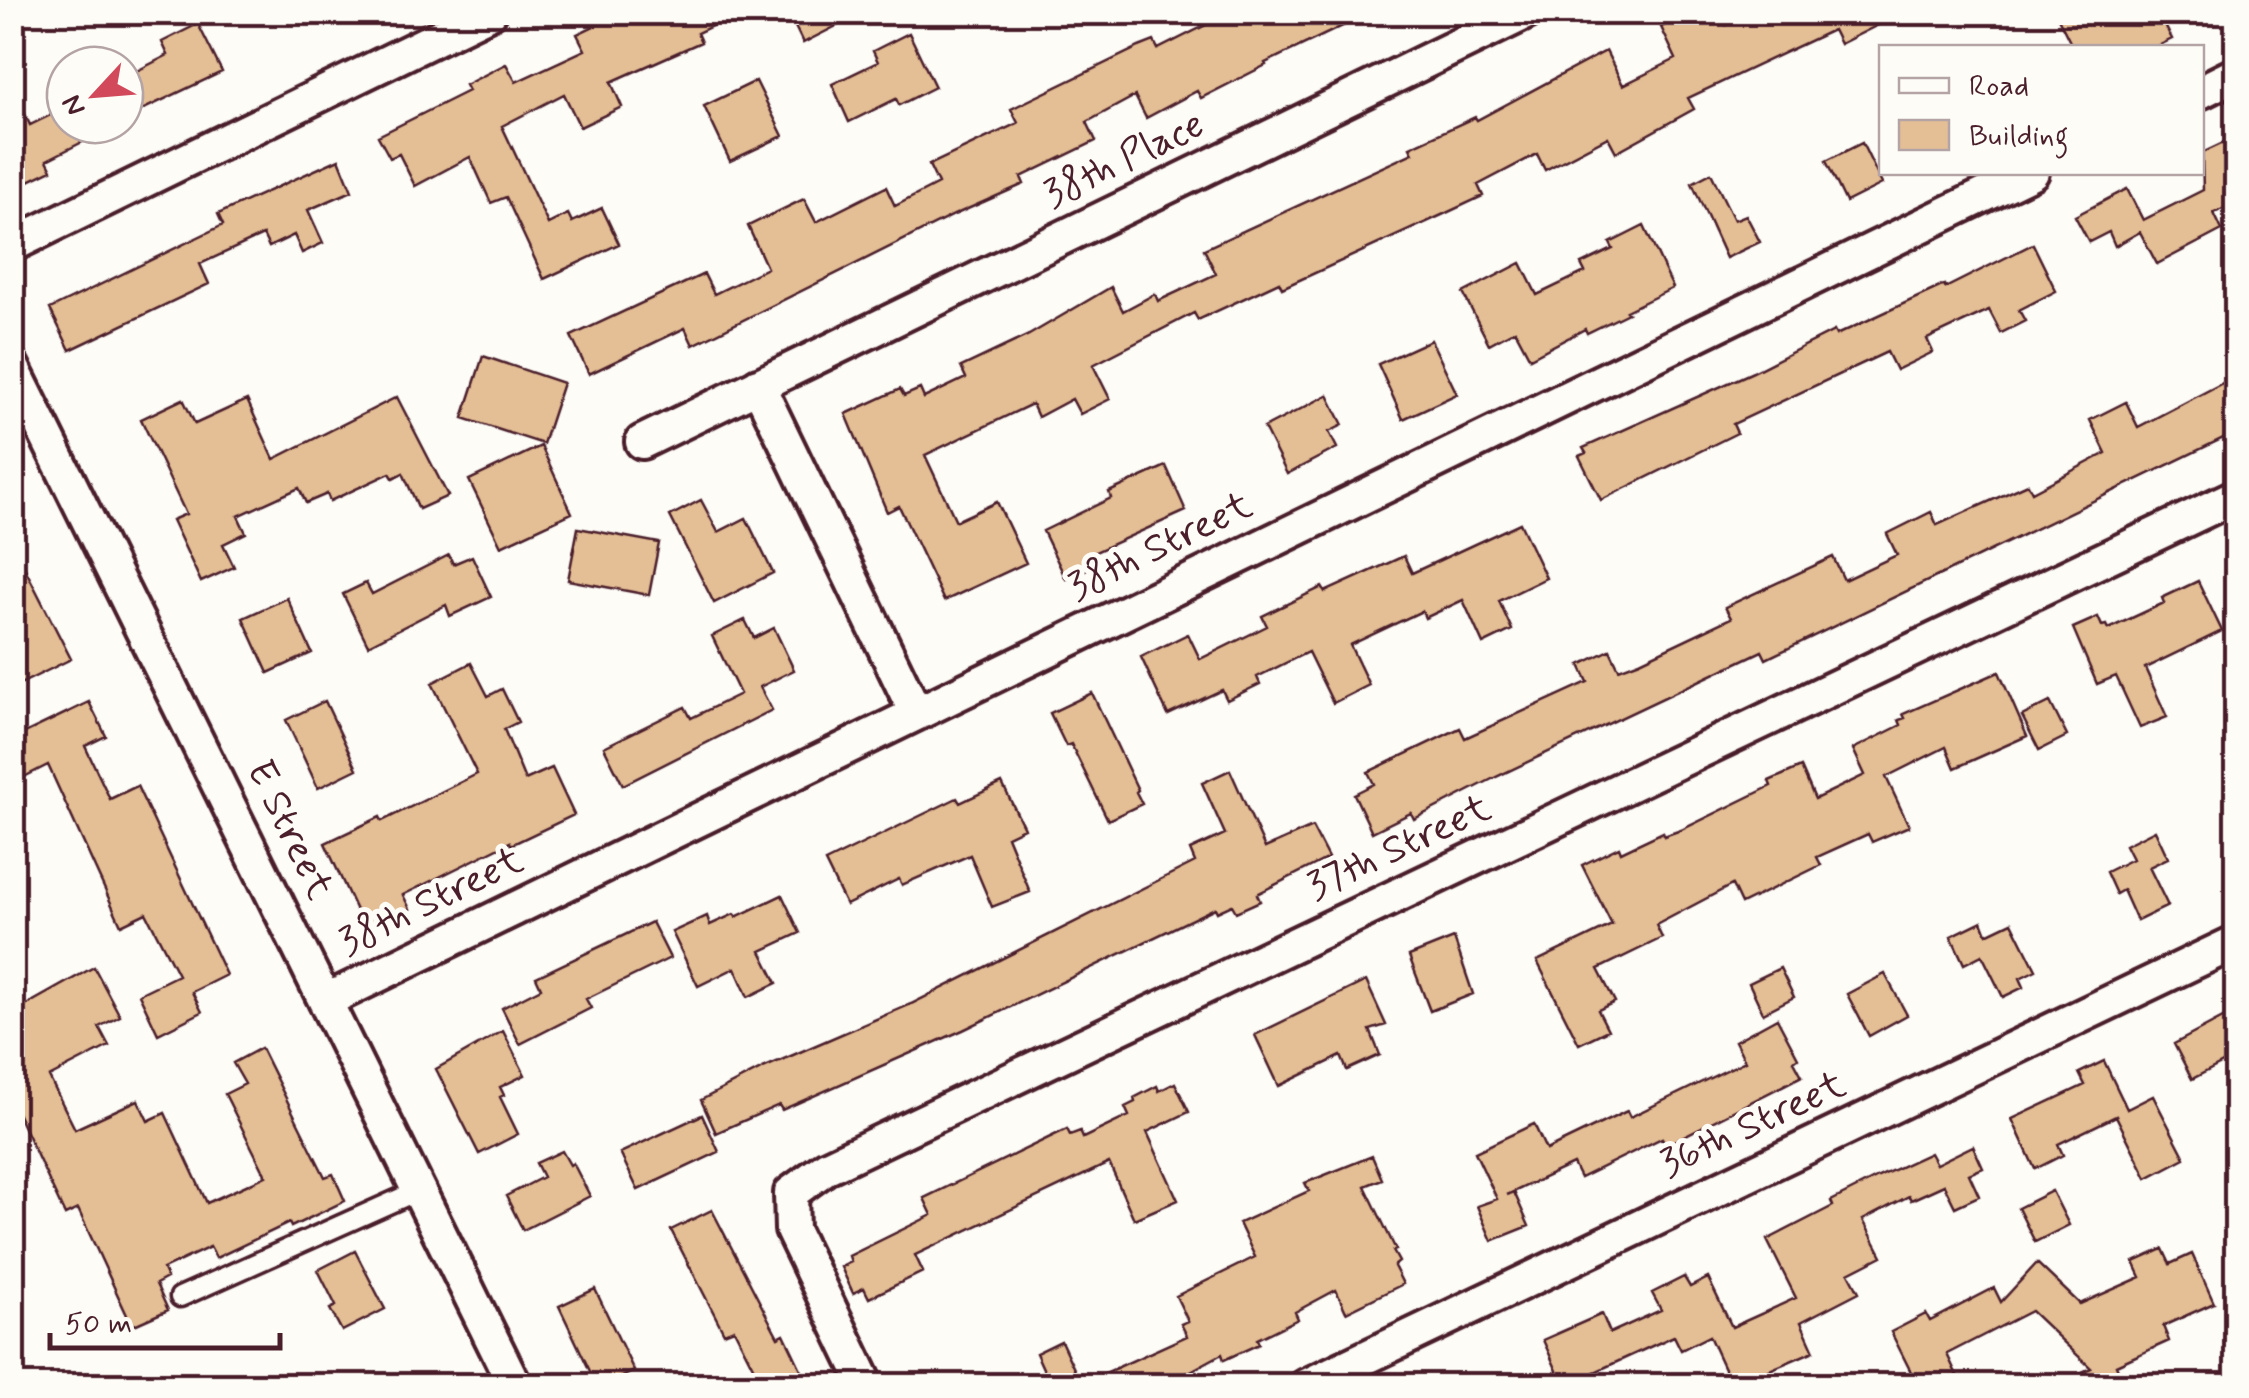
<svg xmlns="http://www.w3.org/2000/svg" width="2249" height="1398" font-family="Mynerve,sans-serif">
<rect width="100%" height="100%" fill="#fdfcf7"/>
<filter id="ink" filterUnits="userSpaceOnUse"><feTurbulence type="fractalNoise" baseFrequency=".01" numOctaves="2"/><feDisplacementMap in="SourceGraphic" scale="20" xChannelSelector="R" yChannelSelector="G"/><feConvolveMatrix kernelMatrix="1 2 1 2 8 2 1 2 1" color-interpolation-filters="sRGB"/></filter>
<g filter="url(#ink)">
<path fill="#e4be94" stroke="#4a1f2b" stroke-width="2.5" d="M623,12H741L697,33L701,42L611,82L622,107L580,127L564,94L502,126L548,224L568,214L572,222L602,208L619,244L544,279L506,197L491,203L470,157L415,186L399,154L390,158L378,136L468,91L465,85L506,64L516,82L585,50L577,34Z
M788,12H864L803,43Z
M1232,12H1372L1265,63L1266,65L1201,98L1197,91L1146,118L1135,96L1087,122L1096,141L1021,177L1024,184L954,215L693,345L685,328L589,374L571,336L704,274L714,294L767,268L748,226L804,199L816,222L886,187L895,206L938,184L929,165L1018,123L1011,109L1139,47L1154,41L1158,49Z
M1692,12H1720L1726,25L1751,12H1904L1840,44L1833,30L1688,98L1694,109L1616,152L1608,137L1545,170L1537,154L1478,185L1483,196L1442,215L1282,288L1279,282L1198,320L1194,313L1093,365L1110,399L1080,414L1072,399L1038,417L1032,404L925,455L956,521L997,502L1026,563L944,601L899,506L887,512L846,414L900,389L904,396L920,389L924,398L966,378L961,367L1029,335L1111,287L1123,311L1155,294L1158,301L1216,274L1204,249L1413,153L1410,147L1475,117L1477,120L1606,51L1623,85L1676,59L1661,27Z
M2055,12H2158L2172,39L2154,48H2073Z
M198,24L222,72L125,118V77L168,55L162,42Z
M909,33L935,87L899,105L896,99L849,122L832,84L878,62L873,51Z
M756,81L783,136L730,161L704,106Z
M12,86L30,125L65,108V125H116L47,160L52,170L12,189Z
M2236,137V203L2214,213L2222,230L2157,264L2140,232L2115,246L2109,232L2089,242L2075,216L2127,189L2143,220L2203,190L2202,153Z
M1862,143L1882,184L1846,202L1826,161Z
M339,159L352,191L308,210L323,243L302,253L294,235L269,247L263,235L200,264L209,284L70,350L50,309L223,225L218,214Z
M1711,173L1734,220L1746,215L1760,242L1726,258L1692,183Z
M1644,226L1673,288L1626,311L1628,313L1587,333L1585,329L1530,358L1515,330L1489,344L1463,293L1521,263L1537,295L1585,272L1581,264L1613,249L1610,243Z
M2033,244L2056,291L2019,310L2025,321L2001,333L1989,310L1927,339L1933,352L1896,370L1887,352L1733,424L1737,433L1601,500L1579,456L1586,453L1583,448L1753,372L1834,331L1836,335L1944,285L1945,288Z
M1431,340L1457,394L1403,419L1378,364Z
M483,356L563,383L543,444L463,418Z
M2236,376V432L1766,659L1762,651L1496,777L1414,819L1411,813L1372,832L1354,794L1374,784L1368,772L1460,728L1465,738L1588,682L1580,665L1610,650L1619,669L1640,661L1731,618L1725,607L1833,557L1844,580L1897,555L1887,534L1931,512L1937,525L2028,484L2032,492L2106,453L2090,420L2126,402L2138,427Z
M1328,395L1343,425L1329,432L1337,448L1287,474L1264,428Z
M397,397L448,496L419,509L403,473L393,478L390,473L330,501L327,494L306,503L299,488L238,516L246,533L223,544L234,567L201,582L172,520L186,514L141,419L183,399L195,424L247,400L274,459Z
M541,446L572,513L501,546L469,480Z
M1166,466L1186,511L1084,557L1089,568L1066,579L1043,531L1111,498L1109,492Z
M701,500L718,532L746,518L773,573L714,603L670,516Z
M1520,523L1546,578L1499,601L1512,630L1483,644L1463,600L1425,618L1422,611L1350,645L1369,685L1333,703L1308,652L1257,677L1260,684L1227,700L1222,690L1168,715L1141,657L1188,634L1200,659L1267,626L1262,616L1322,587L1325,592L1404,556L1412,573Z
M578,528L659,543L649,595L568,580Z
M12,543L71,659L12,688Z
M449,555L453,564L472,556L491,597L450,616L446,605L368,645L343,594L366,583L372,594Z
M2198,581L2222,631L2145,668L2167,717L2140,728L2116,676L2097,684L2073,628L2098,617L2102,626L2106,625L2108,629L2164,603L2162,598Z
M287,598L312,653L268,673L243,618Z
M745,620L754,638L774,628L794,670L760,687L772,710L623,785L604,747L685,707L691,718L740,694L712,636Z
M471,663L488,696L502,689L518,722L504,729L525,780L552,768L574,815L511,845L510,842L403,895L410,909L365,930L325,843L380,817L382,821L477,774L432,683Z
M1999,672L2027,736L1955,768L1946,747L1886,777L1909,826L1872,842L1868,834L1817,857L1821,865L1741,904L1732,885L1656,925L1662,938L1598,969L1615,1002L1598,1010L1608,1030L1579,1044L1537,961L1612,925L1582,865L1619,847L1621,852L1663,832L1664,836L1681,830L1771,786L1769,781L1801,767L1815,799L1865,775L1853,749L1901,725L1899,720L1905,718L1903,714Z
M1092,693L1138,790L1136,792L1142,804L1108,820L1071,744L1066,746L1050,713Z
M325,701L357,769L318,788L286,720Z
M89,702L106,736L85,746L110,799L137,786L226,975L192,992L202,1012L158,1034L139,994L178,975L146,913L121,925L48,765L12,783V739Z
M2050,702L2067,736L2039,750L2022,716Z
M1230,770L1265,848L1312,827L1328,858L1257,894L1260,901L1236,912L1232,905L1217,912L1215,908L963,1030L782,1110L779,1105L716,1133L701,1100L763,1068L911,1004L1195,862L1190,850L1225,834L1202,783Z
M1002,783L1024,828L1007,836L1030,892L992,907L970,855L902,885L899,879L846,905L825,862L957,798L960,803Z
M2155,830L2168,858L2149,867L2168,906L2137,921L2123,890L2116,894L2106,872L2132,859L2125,845Z
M782,895L800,933L761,951L777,983L748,997L735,968L698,986L672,932L707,916L710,925L734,914L736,917Z
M1982,921L1987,934L2012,922L2036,970L2020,978L2024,987L2003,997L1982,955L1964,964L1951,936Z
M652,922L670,958L586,999L591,1008L520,1044L502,1008L541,988L536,977Z
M1454,938L1473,994L1430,1011L1409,956Z
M94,967L120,1016L99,1027L109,1046L49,1077L75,1129L138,1100L148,1121L165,1113L207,1203L266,1176L225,1094L245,1084L233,1063L261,1048L325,1177L333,1174L345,1201L291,1227L289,1223L216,1258L210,1247L163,1269L167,1278L156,1284L168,1310L132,1326L78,1209L65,1215L12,1102V1013Z
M1780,968L1794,997L1763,1013L1749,983Z
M1885,974L1907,1015L1869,1036L1847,994Z
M1366,981L1386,1025L1370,1030L1380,1055L1347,1070L1341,1056L1279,1086L1255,1035Z
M2236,1011V1056L2192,1079L2174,1044Z
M1777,1018L1798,1058L1794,1061L1802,1076L1666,1145L1662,1138L1580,1178L1573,1164L1507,1195L1514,1192L1529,1226L1492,1241L1477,1206L1497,1199L1475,1152L1534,1124L1546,1150L1627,1111L1630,1117L1745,1061L1735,1041Z
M503,1031L525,1075L500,1087L504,1095L500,1097L518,1134L479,1154L436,1069Z
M2104,1061L2127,1109L2153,1096L2185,1158L2147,1178L2116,1116L2058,1144L2063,1155L2035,1169L2012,1119L2085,1085L2079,1073Z
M1175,1083L1189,1112L1147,1132L1178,1200L1134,1219L1109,1163L915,1255L923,1272L869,1298L864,1288L853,1293L841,1267L851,1262L849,1256L932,1215L924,1198L1067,1129L1070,1135L1080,1131L1083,1138L1129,1116L1125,1107L1135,1102L1134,1098L1157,1086L1159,1091Z
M702,1115L719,1152L638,1190L620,1153Z
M1973,1146L1983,1168L1969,1174L1979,1196L1955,1207L1944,1185L1911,1200L1909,1196L1863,1220L1882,1256L1849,1273L1859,1292L1801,1322L1814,1351L1732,1386L1709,1336L1681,1350L1674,1336L1564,1386L1543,1340L1602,1314L1610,1333L1661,1310L1652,1293L1684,1277L1690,1287L1708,1278L1732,1327L1796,1298L1767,1240L1833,1206L1831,1201L1878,1177L1930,1153L1936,1164Z
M562,1151L570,1165L573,1163L590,1196L523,1230L506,1196L543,1177L536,1163Z
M1372,1156L1382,1179L1365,1186L1396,1250L1393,1251L1399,1262L1394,1266L1403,1284L1346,1312L1336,1290L1295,1312L1298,1319L1257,1339L1259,1344L1224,1360L1222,1354L1163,1386H1051L1036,1353L1061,1341L1081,1384L1187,1336L1181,1324L1188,1321L1176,1296L1255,1257L1239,1223L1309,1191L1305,1183Z
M2052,1191L2069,1225L2035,1242L2018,1208Z
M712,1210L770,1322L778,1337L784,1334L809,1386H763L734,1329L724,1333L671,1230Z
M2163,1249L2170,1264L2192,1254L2214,1303L2163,1326L2169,1341L2116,1365L2125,1386H2051L2091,1368L2031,1311L1947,1354L1962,1386H1918L1891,1332L1926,1314L1930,1321L1994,1288L2001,1302L2037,1263L2080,1304L2141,1277L2134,1262Z
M355,1251L385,1309L342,1331L330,1309L336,1306L318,1270Z
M595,1289L634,1371L604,1386H597L559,1306Z"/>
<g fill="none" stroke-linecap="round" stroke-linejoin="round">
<g stroke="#4a1f2b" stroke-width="25">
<path id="lane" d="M180,1297L419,1190"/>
</g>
<g stroke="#4a1f2b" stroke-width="40">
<path id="street" d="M2202,91L2236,74
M12,245L490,12
M12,366L515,1386
M758,385L916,713
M642,442L1527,12
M325,1001L2032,172
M867,1386L792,1230L791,1193L827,1167L2236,496
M1306,1386L2236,942"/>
</g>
<use href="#lane" stroke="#fdfcf7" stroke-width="18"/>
<use href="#street" stroke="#fdfcf7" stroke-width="32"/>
</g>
</g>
<g text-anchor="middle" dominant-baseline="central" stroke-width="10" stroke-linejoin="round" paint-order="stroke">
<g font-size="40" fill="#4a1f2b" stroke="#fdfcf7">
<text transform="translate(1124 160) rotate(-26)">38th Place</text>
<text transform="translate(1160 547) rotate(-26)">38th Street</text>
<text transform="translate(289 830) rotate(64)">E Street</text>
<text transform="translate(1399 848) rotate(-25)">37th Street</text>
<text transform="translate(431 902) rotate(-26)">38th Street</text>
<text transform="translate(1753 1125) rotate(-25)">36th Street</text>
</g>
</g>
<rect width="2249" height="1398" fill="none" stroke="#fdfcf7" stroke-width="50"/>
<rect x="25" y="25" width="2199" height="1348" fill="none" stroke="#4a1f2b" stroke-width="4" filter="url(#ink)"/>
<rect x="1879" y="45" width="325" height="130" fill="#fdfcf7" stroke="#b5a4a5" stroke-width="2.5"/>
<rect x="1899" y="78" width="50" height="15" fill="#fdfcf7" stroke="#b5a4a5" stroke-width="2.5"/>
<text x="1969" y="95" font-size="30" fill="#4a1f2b">Road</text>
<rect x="1899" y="120" width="50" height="30" fill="#e4be94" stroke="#b5a4a5" stroke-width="2.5"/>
<text x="1969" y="145" font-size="30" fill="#4a1f2b">Building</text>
<g transform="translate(95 95) rotate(244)"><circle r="48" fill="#fdfcf7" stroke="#b5a4a5" stroke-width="2.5"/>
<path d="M0-8L18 38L0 25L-18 38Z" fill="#d1495b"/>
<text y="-15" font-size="28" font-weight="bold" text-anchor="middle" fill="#4a1f2b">N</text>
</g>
<path d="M50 1333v15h230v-15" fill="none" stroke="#4a1f2b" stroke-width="5"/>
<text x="65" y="1333" font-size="30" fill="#4a1f2b" stroke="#fdfcf7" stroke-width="8" paint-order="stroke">50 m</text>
</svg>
